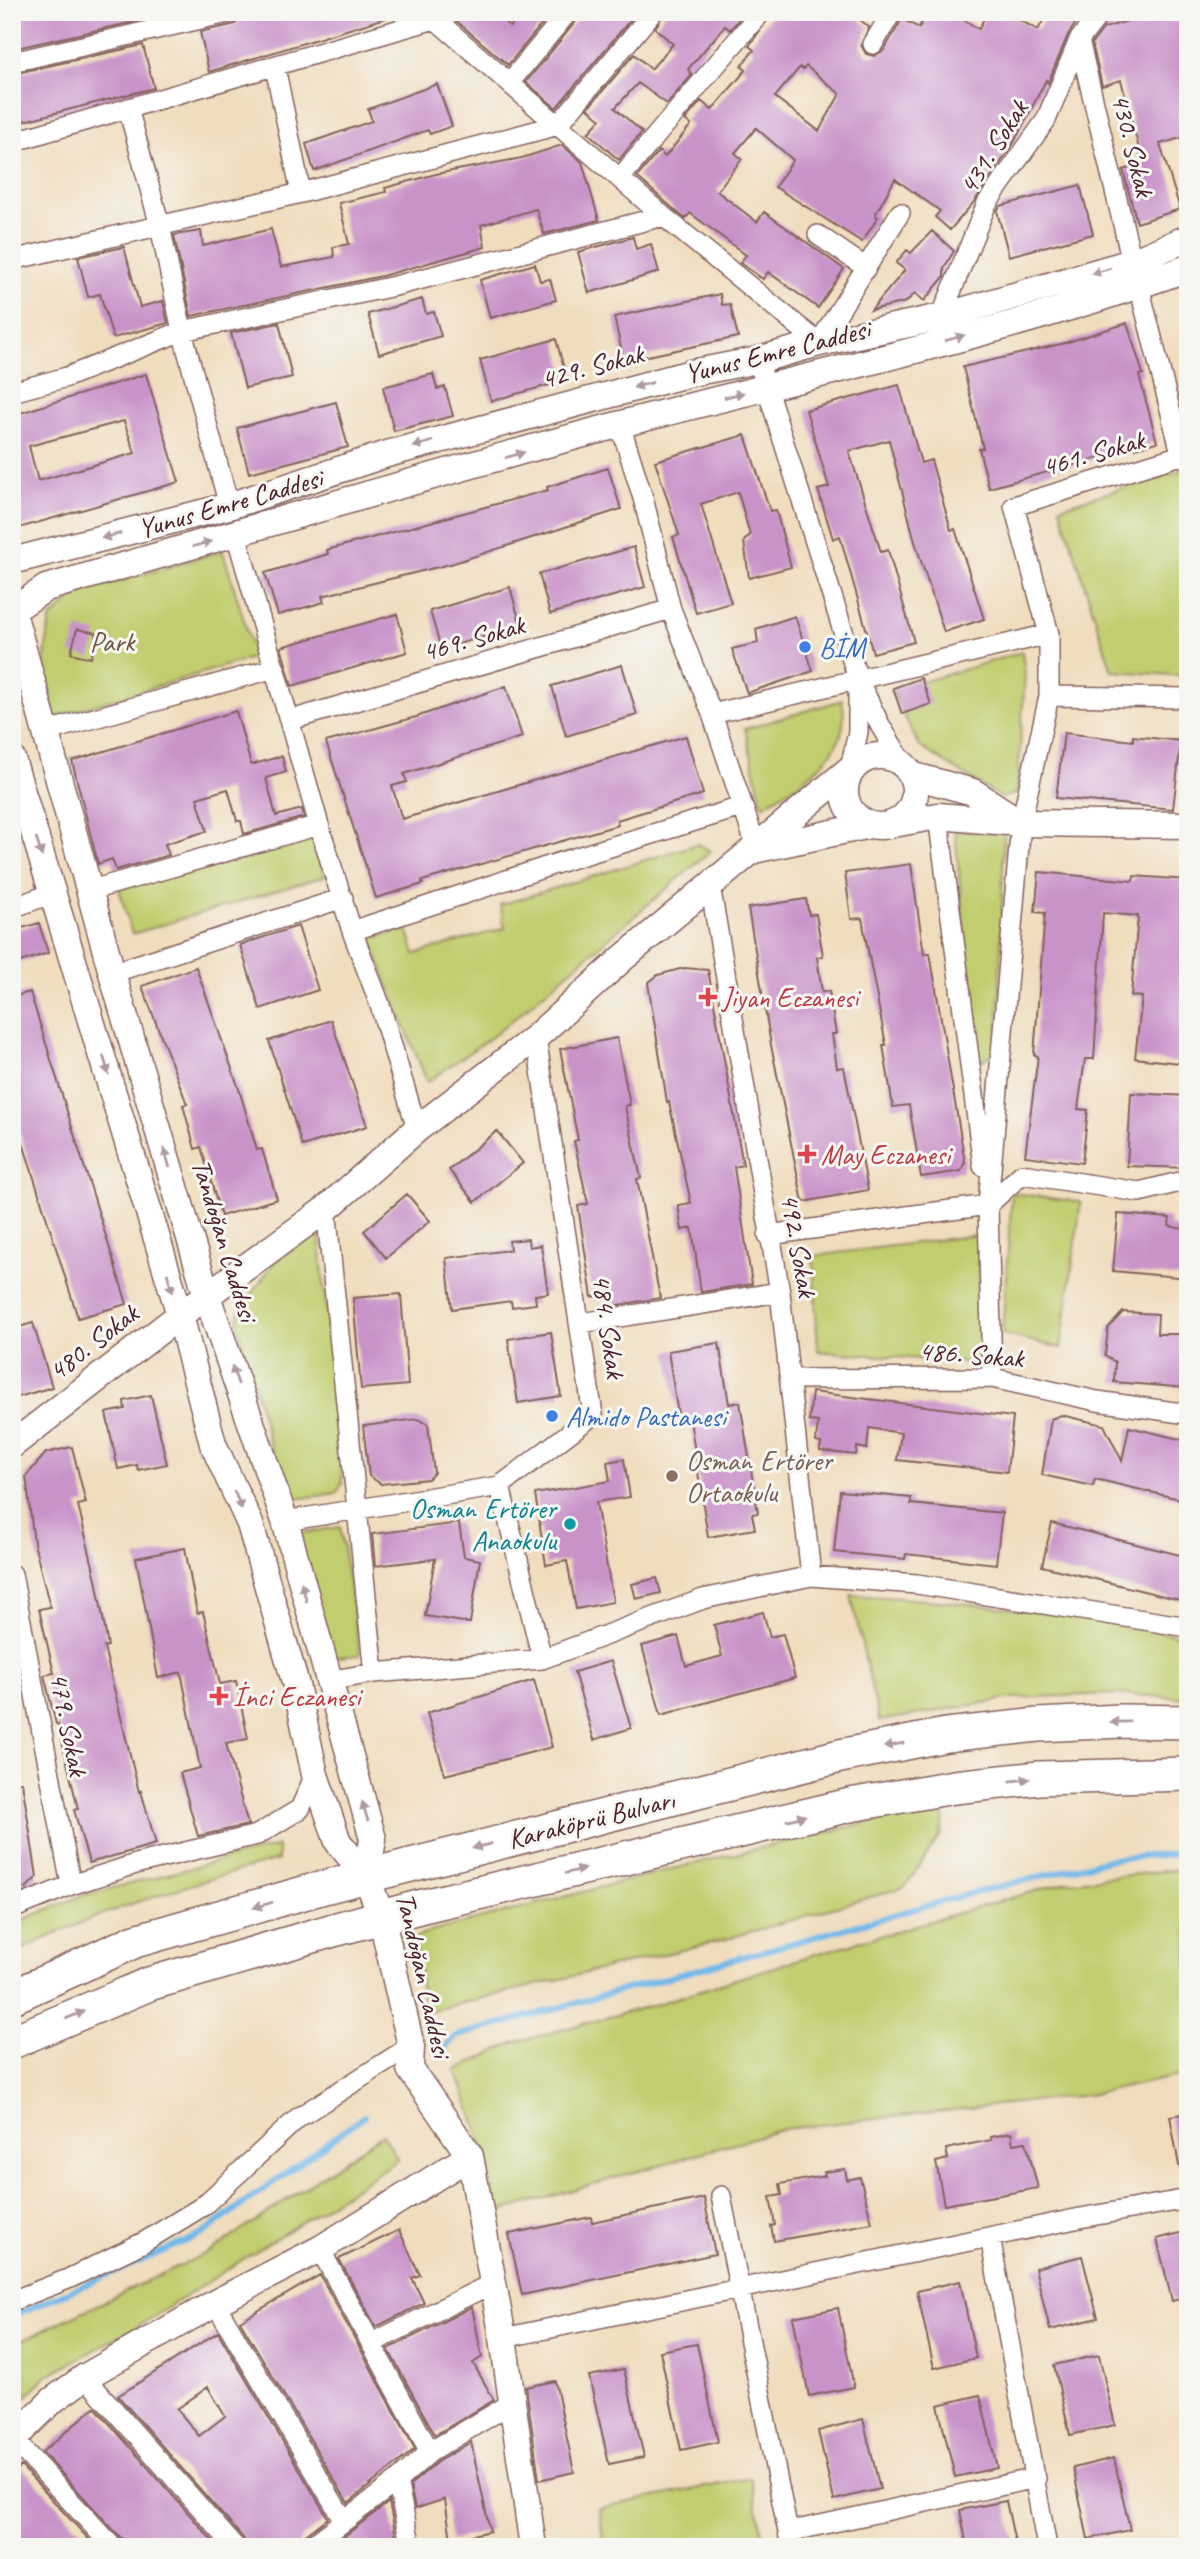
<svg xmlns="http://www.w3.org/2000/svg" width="1200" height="2559" font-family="Caveat,sans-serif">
<rect width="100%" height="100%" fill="#f6f6f2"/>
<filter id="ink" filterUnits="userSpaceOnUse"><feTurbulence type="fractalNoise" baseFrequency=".0143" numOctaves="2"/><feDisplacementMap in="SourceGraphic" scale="14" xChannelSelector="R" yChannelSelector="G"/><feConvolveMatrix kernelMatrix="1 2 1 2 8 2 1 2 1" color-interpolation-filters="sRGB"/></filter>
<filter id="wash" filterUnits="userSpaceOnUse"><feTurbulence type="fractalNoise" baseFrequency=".00686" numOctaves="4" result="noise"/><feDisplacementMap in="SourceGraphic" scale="28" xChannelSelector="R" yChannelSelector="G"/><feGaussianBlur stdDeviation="1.57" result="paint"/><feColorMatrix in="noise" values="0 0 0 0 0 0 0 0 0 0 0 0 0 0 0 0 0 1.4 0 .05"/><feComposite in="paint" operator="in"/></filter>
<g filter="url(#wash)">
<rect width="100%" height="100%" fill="#f0ddbd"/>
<path fill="#c1cd6e" stroke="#86764c" stroke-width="2" d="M1188,468V676L1112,671L1060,507Z
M223,551L255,657L55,717L44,664L50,619L79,593Z
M1022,652L1025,674L1017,793L1002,798L919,746L892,691Z
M842,700C854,755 802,781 763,806L745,729Z
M311,830L325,876L132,934L119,889Z
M955,830L1004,833L998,1049L984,1060L976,1057Z
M697,844L711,851L497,1033L427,1082L370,939L407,929L415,954L505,928L500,905Z
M1012,1193L1081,1202L1061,1348L1002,1334Z
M319,1231L342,1484L336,1493L289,1500L284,1497L237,1323L240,1311L275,1261Z
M978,1235L981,1364L818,1351L813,1256Z
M340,1527L360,1655L325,1658L292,1535Z
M851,1595C964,1601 1077,1614 1188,1637V1698L1112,1694L1013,1698L879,1721Z
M946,1804L941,1834L905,1887L723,1940L425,2012L414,1939L422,1934L659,1872Z
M278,1846V1860C187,1885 96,1911 12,1955V1924L81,1896Z
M1182,1869L1188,1870V2074L1089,2095L784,2129L498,2212L481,2140L456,2070L513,2043L657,2004L812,1955L1067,1882Z
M383,2134L398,2160L139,2326L48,2375L12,2410V2345L213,2250Z
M751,2478L765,2547H604L599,2508Z"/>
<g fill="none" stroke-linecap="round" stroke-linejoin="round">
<path stroke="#72b8e9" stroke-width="6" d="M444,2048L457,2036L969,1894L1112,1859L1188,1853
M12,2316L201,2235L364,2116"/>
</g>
<g id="blocks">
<path fill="#c993c9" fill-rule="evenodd" d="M12,12H136L138,21L12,49Z
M244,12H405L209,72L200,32L235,24Z
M446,12H493L510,27L524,12H552L508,65Z
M580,12H637L556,108L526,82L577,20Z
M665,12H745L730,30L725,26L688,69L692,75L667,104L638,83L615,108L642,132L619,160L588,133L601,119L588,108L634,54L651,69L673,44L655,28Z
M773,12H850L869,27L861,45L866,54L874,56L884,50L902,19L919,28L927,12H951L979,29L987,12H1004L1038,30L1048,12H1083L1068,35L1048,83L1046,80L1013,144L974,202L950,230L935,217L940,211L895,179L875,215L878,217L862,242L775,187L793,160L756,128L735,153L742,159L717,191L757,222L764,212L844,269L818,308L768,272L763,279L740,263L746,255L690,213L685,219L637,177L659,151L665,157L691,125L685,120L701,101L712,110L746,70L741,66L754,50L749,46ZM806,66L840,94L819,131L775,97L800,67L803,70Z
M1158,12H1188V136L1160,144L1180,209L1137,223L1123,170L1143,164L1121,80L1102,86L1092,43L1104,28Z
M143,45L154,88L12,124V74Z
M437,84L452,126L430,134L428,130L314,171L306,144L372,121L368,109Z
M562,145L582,162L599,220L544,234L536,209L481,225L485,247L382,276L191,316L174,235L201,231L203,246L271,229L281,267L334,257L333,247L349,244L339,203L386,192L385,188L436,174L522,158Z
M1080,185L1093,234L1009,256L997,211L1000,206Z
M932,231L954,251L944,268V277L924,301L915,293L906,302L871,310L905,270L896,263L907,250L911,253Z
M633,237L636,249L651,244L659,272L589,293L578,252Z
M124,247L140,307L163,301L168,323L113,338L100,294L88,297L78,257Z
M535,264L540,281L550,279L556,300L490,318L480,280Z
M720,294L722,305L730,304L738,337L624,361L614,317Z
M422,299L426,314L434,312L441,336L379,354L368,314Z
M279,323L292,377L245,388L231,333Z
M1127,323L1143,374L1139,375L1157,442L989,488L979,449L983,448L963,367L1065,343Z
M556,339L567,380L491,401L480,360Z
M146,374L179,482L12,530V406H18L20,413ZM124,421L135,453L38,481L29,446Z
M433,374L437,389L445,387L453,416L394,431L383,387Z
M899,385L921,463L931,460L951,530L955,529L984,619L944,632L915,542L889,440L849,451L881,552L888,550L914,642L873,653L840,536L833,539L818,490L829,487L806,410Z
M336,402L348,447L249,473L237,428Z
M745,435L770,511L776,510L791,567L749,578L744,541L750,535L738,492L701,504L731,603L696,613L673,537L679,535L655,461Z
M608,468L621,509L454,563L322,596L324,602L278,615L265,573L328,554L327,550L548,490L547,487Z
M634,547L645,587L550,614L539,574Z
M510,587L521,626L441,649L430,611Z
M397,614L407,652L292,686L281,647Z
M795,616L813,671L747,693L732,649L758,643L756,629Z
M77,629L97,633L91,658L71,653Z
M622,665L637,715L566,736L552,686Z
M921,678L931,704L902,714L893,688Z
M506,686L522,737L404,774L407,782L392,786L402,819L686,736L703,794L617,820L618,825L422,881L423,884L376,898L326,742L416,717Z
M236,711L251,765L282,756L286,772L266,778L276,816L302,809L304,817L244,834L241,821H237L228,789L197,798L207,831L165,844L169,855L116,870L112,859L98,864L72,761Z
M1064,733L1133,741V736L1181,741L1173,809L1056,798Z
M911,864L924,954L930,953L965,1162L961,1171L921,1177L909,1105L893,1107L883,1045H886L865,935L862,918L851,919L845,873Z
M1039,872L1133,881L1134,876L1188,880V1064L1135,1058L1142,997L1131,996L1138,916L1103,913L1094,1059H1085L1078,1109L1088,1110L1082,1163L1025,1156L1038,1056L1034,1055L1045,913L1035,912Z
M806,899L809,915L816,914L823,956L817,957L822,992L829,991L836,1034H832L837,1068L844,1067L868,1190L803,1202L771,1045L748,908Z
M39,923L48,953L17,963L12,931Z
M298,926L318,990L260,1009L240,945Z
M196,967L239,1089L257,1150L262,1149L277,1199L221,1216L201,1147L195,1149L183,1105L187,1104L142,986Z
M684,968L708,970L743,1165L734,1167L752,1284L701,1292L692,1228L682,1230L678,1205L691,1203L669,1102H667L648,983L658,975Z
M30,992L127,1304L78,1318L12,1108V997Z
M331,1020L367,1126L302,1146L269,1041Z
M617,1038L630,1105L625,1106L641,1178L637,1179L660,1298L612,1306L611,1295L592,1297L578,1206L588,1204L574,1141L578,1140L560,1049Z
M1131,1093L1188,1096V1168L1127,1166Z
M497,1131L523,1163L475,1202L449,1170Z
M407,1194L430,1221L386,1258L364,1231Z
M1118,1214L1170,1218L1169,1226L1188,1230V1278L1113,1271Z
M528,1239L529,1247L541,1245L548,1293L535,1295L536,1304L512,1307L511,1301L452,1309L446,1258L510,1250L509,1241Z
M401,1294L408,1385L361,1389L353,1298Z
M1123,1312L1158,1314L1157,1334H1188V1388L1114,1382L1115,1362L1105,1356L1108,1328Z
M33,1323L52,1387L12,1399V1329Z
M551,1332L561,1396L518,1403L508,1339Z
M719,1343L729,1404L740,1402L758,1513L752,1514L755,1529L708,1537L690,1420L679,1421L668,1351Z
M812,1392L1013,1417L1007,1472L897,1460L901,1433L869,1428L867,1449L857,1447L856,1455L820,1451L821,1443L816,1442L818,1422L809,1421Z
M151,1395L167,1464L138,1470L137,1465L118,1469L106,1413L125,1409L124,1401Z
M1061,1415L1104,1425L1122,1461L1129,1427L1188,1441V1501L1095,1479L1093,1486L1042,1475L1051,1419Z
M418,1419L428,1424L434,1473L428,1479L381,1484L369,1476L363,1426Z
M72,1447L86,1503L78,1505L96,1579L108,1646L104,1647L139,1792L141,1791L156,1844L89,1863L74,1810L78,1809L58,1724H56L44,1675L54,1673L39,1609L50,1607L34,1543L26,1476L46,1453Z
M624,1459L630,1497L596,1502L613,1602L576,1609L567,1561L546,1565L535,1494L610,1481L607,1462Z
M840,1491L911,1498V1504L1002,1513L996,1564L906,1554L905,1559L834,1552Z
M459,1523L464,1557L480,1560L470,1623L425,1616L435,1559L375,1566L372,1534Z
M1052,1523L1188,1557V1602L1042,1566Z
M185,1548L197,1613L203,1612L220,1684L236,1681L248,1739L226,1743L248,1825L198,1836L180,1773L200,1768L181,1672L158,1678L136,1558Z
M657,1578L661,1593L636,1599L632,1584Z
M763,1612L770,1637L783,1634L795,1678L661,1715L642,1646L678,1636L686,1666L722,1656L714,1625Z
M611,1661L631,1728L594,1740L574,1672Z
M534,1680L552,1747L445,1775L427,1713Z
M22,1782L37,1877L26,1888L12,1890V1783Z
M1188,2113V2165L1179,2166L1170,2116Z
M1011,2133L1013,2144L1026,2142L1038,2188L944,2205L936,2162L948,2159L946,2149L991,2140L990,2137Z
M845,2169L847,2180L860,2177L872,2223L774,2241L771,2226L775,2225L770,2197L782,2195L780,2184L825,2176L824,2172Z
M704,2198L715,2254L522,2295L509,2234L591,2217L592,2222Z
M399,2230L420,2275L412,2278L424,2303L376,2327L339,2259Z
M1188,2231V2297L1172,2301L1157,2239Z
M1082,2256L1098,2318L1050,2330L1035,2268Z
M320,2275L415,2449L348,2503L240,2321Z
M960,2281L976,2358L934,2368L917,2291Z
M472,2307L482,2357L473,2363L494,2400L435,2435L388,2349Z
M838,2308L854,2387L809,2396L793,2317Z
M218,2332L328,2518L303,2537L296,2547H247L244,2539L118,2396ZM208,2387L225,2416L199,2436L177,2409Z
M697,2344L718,2442L681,2450L660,2351Z
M1099,2355L1115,2425L1070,2435L1054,2365Z
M624,2369L644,2457L609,2464L589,2376Z
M555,2381L574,2472L539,2480L526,2387Z
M980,2395L997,2468L955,2477L938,2405Z
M95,2407L218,2547H125L122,2539L42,2452Z
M863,2419L880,2489L834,2500L818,2431Z
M471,2442L490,2531L451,2540L445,2499L415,2509L410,2485L437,2462Z
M1114,2458L1130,2530L1088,2539L1073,2468Z
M21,2466L96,2547H12V2475Z
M1006,2501L1016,2547H967L960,2510Z
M389,2502L398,2547H336L334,2544Z"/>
</g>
</g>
<g filter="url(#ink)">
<use href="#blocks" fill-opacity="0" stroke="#84625e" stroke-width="2"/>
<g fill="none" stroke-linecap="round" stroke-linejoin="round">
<g stroke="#84625e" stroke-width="22">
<path id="street" d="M427,12L663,216L819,343L900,213
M1079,40L1132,262
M873,44L892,12
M12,62L232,12
M275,67L301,193
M510,82L568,12
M128,108L160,226L182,331L229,506
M12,142L435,19
M620,178L761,12
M818,235L865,267
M12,260L301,193L558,125L653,12
M1139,286L1182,457
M941,317L987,203L1046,120L1079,40L1101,12
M758,360L858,679L880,725L904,765
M12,392L67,377L182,331L395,286L663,216
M620,424L643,498L671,609L712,714L1049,634
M236,534L319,825L352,931L379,1002L417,1129
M1049,696L1188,698
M712,714L757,849
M291,720L671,609
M44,732L275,668
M850,769L858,732V687
M938,816L983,1166
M710,885L780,1292L811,1576
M88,891L319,825
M12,908L53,893
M352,931L564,861L741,807
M112,973L343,898
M536,1037L593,1415L500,1486L542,1659
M326,1209L374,1673
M768,1235L988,1205L1022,1174L1139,1192L1188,1180
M581,1323L780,1292
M992,1378L988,1205L1021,823L1049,696V634L1014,506L1188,453
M790,1379L992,1378L1097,1401L1188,1414
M285,1521L500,1486
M12,1574L71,1885
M327,1681L374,1673L542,1659L703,1599L811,1576L917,1584L1188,1627
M12,1909L71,1885L139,1863L257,1835L300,1809L315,1775
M721,2196L791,2547
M990,2237L1047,2547
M320,2249L430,2452
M12,2301L68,2279L144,2242L203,2206L299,2117L411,2046
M215,2303L343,2519
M503,2338L1080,2218L1188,2199
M372,2343L493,2283
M85,2377L235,2547
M13,2439L113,2547
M397,2481L411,2547
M788,2532L1036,2478
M310,2547L397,2481L430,2452L512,2403"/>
</g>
<g stroke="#84625e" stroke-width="29">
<path id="secondary" d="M12,561L229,506L387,454L691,373L758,360L819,343L941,317L1132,262L1188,238
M22,604L46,588C239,533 431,474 625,423C813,374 1005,334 1188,268
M15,620L112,973L207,1296L285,1521L373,1839L367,1877
M845 791a35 35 0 1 1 70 0a35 35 0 1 1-70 0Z
M12,759L180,1315L213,1444L250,1524L296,1685L315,1775L338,1842L367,1877L382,1919L411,2046L410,2069L470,2156
M911,775L973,792L1016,820
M893,824L938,816L1021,823L1188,825
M758,849L870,825
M12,1445L180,1315L326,1209L417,1129L536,1037L623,958L850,769
M12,2440L53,2400L85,2377L215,2303L320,2249L470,2156L503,2338L533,2547"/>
</g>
<g stroke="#84625e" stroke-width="36">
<path id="highway" d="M12,1997L135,1941L328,1886L840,1756L946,1735L1038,1725L1121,1721L1188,1722
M12,2042L149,1984L337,1929L419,1907L850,1805L954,1787L1039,1778L1188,1774"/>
</g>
<use href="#street" stroke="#fff" stroke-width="19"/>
<use href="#secondary" stroke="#fff" stroke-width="26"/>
<use href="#highway" stroke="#fff" stroke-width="33"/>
</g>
<defs><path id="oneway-solid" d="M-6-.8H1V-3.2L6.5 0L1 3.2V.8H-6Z" transform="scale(1.75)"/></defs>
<g fill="#ae9aa0">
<use href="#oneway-solid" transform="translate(1101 271) rotate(164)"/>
<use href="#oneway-solid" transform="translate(955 338) rotate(-16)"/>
<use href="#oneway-solid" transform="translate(643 385) rotate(165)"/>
<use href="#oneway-solid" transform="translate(734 395) rotate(-14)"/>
<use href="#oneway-solid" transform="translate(423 444) rotate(164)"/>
<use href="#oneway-solid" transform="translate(515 455) rotate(-16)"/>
<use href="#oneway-solid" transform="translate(111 536) rotate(166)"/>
<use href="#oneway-solid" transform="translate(202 544) rotate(-16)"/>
<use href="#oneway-solid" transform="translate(39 847) rotate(73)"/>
<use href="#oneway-solid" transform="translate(106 1065) rotate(74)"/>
<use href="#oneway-solid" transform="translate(167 1158) rotate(-106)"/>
<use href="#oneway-solid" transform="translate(170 1283) rotate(74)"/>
<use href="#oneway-solid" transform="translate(235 1375) rotate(-109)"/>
<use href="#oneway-solid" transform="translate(238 1500) rotate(66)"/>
<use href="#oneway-solid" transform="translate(304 1592) rotate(-105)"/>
<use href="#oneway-solid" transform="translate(1120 1722) rotate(179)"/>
<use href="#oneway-solid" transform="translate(894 1745) rotate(169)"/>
<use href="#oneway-solid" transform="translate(1020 1780) rotate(-6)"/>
<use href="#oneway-solid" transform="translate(365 1811) rotate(-106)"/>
<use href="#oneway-solid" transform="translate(796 1818) rotate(-14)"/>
<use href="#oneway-solid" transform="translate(482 1846) rotate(166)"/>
<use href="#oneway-solid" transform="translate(575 1871) rotate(-13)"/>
<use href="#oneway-solid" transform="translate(263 1905) rotate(164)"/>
<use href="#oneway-solid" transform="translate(75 2015) rotate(-23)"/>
</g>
</g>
<g fill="#3f7fe0" stroke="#f6f6f2" stroke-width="2.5">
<circle cx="805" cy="647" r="7"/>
<circle cx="552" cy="1416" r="7"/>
</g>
<g fill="#e0444e" stroke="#f6f6f2" stroke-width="2.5">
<path d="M704.5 986.5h7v7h7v7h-7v7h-7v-7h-7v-7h7z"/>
<path d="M803.5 1143.5h7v7h7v7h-7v7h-7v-7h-7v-7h7z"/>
<path d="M215.5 1685.5h7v7h7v7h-7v7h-7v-7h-7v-7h7z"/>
</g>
<circle fill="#8d6e63" stroke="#f6f6f2" stroke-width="2.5" cx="672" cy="1476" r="7"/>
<circle fill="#0f9aa8" stroke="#f6f6f2" stroke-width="2.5" cx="570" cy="1524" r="7"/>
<g text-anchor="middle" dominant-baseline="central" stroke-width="6" stroke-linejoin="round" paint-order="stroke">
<g font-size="28" fill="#4a1f2b" stroke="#f6f6f2">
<text transform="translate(1133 145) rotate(76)">430. Sokak</text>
<text transform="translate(993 147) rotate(-58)">431. Sokak</text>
<text transform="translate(777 351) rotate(-14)">Yunus Emre Caddesi</text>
<text transform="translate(592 366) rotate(-15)">429. Sokak</text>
<text transform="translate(1093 453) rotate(-16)">461. Sokak</text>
<text transform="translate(230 503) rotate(-16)">Yunus Emre Caddesi</text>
<text transform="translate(473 638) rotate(-16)">469. Sokak</text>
<text transform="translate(225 1240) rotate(73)">Tandoğan Caddesi</text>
<text transform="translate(799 1245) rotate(80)">492. Sokak</text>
<text transform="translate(609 1326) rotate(82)">484. Sokak</text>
<text transform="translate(93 1342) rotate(-38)">480. Sokak</text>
<text transform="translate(971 1354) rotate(4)">486. Sokak</text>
<text transform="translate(69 1724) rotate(79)">479. Sokak</text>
<text transform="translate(591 1819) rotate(-14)">Karaköprü Bulvarı</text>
<text transform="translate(424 1975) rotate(77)">Tandoğan Caddesi</text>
</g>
<g font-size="28" fill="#6e533f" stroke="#f6f6f2">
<text x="112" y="641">Park</text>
</g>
<g font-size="28" fill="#366cbe" stroke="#f6f6f2" text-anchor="start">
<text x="819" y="647">BİM</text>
<text x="566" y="1416">Almido Pastanesi</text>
</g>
<g font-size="28" fill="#be3a42" stroke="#f6f6f2" text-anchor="start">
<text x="722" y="997">Jiyan Eczanesi</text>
<text x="821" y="1154">May Eczanesi</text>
<text x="233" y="1696">İnci Eczanesi</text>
</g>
<g font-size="28" fill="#785e54" stroke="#f6f6f2" text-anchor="start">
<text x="686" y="1460">Osman Ertörer<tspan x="686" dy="32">Ortaokulu</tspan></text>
</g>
<g font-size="28" fill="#0d838f" stroke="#f6f6f2" text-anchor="end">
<text x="556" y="1508">Osman Ertörer<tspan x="556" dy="32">Anaokulu</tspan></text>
</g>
</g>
<rect width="1200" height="2559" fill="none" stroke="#f6f6f2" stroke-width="42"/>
</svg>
